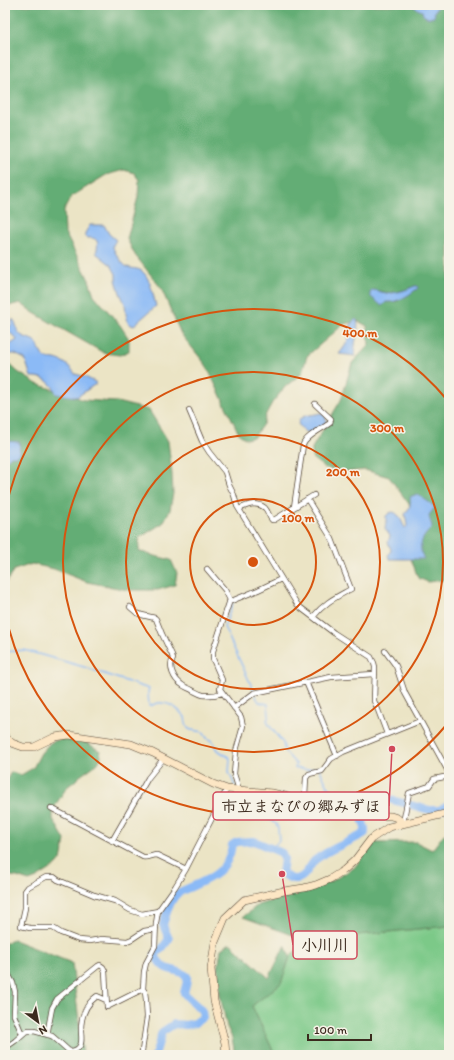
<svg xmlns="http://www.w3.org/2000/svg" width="454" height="1060" font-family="Itim,'Klee One',sans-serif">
<rect width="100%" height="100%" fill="#f7f3e8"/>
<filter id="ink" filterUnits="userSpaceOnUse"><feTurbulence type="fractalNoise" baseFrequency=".025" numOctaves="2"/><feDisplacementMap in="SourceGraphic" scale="8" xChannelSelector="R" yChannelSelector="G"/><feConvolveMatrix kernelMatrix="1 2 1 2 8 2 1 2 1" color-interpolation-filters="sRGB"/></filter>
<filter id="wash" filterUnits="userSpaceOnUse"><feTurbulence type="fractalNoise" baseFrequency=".012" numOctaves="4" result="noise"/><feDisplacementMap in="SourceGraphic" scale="16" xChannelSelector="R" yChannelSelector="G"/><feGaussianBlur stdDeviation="0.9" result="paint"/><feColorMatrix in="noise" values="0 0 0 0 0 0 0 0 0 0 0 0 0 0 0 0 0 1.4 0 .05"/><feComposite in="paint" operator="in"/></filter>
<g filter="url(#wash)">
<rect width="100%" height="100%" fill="#ebe4c5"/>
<path fill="#7bc988" stroke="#5b7a53" d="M449,926V1055H275L252,1006L281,983L290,957L306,940Z"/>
<path fill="#64ad74" stroke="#506c49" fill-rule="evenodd" d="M5,5H412C418,10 426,13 433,17L434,12L439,5H449V575L444,580L428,582L418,578L410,556L413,522L409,504L389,477L365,470L343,472L325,468L312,458V448L341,400L352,363L369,345L367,326L358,321L344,324L307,356L302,373L285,387L272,403L266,414L263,424L254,437L246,439L239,434L206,365L181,334L161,288L135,255L127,239L138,197L139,180L134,173L124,170L106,175L71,197L64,210L65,233L77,256L89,280L94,295L120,325L129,339V351L120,355L104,353L34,313L20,303L5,307ZM415,286L418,288L403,298L397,301L391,302H384L375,290C389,295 401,292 415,286Z
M5,360L18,372L37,384L84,400L117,402L149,410L168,441L172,474L173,493L170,510L163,523L139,538V551L151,555L171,560L177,573L175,585L158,590H128L87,582L54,569L32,564L14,570L5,584Z
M60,739H70L84,741L100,751L101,757L98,763L80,776L75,781L67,787L56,804L53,812V819L65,840L61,860L57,865L37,878L29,881L17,877L5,875V783L11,772L21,775L33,768L41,753L50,743Z
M444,834L449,835V926L306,940L243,917L258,905L330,882L354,868L374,843L416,842L432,850Z
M14,940L72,963L83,1055H5V943Z
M230,943L269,978L285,945L290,957L281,983L252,1006L275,1055H235L232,1038L227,1027L220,995L218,970L221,949Z"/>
<path fill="#8bbaf6" stroke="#63728a" d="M412,5H439L434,12L435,14L433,18L431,17L428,18L423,15L422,11L417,9Z
M90,225H104L109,234L116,240C115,242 113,244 113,246C113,251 123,265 127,267C132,269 138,268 142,271C151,279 153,295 156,306L133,326L128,323L126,314L125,304L120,293L116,280V274L111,265L96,253C98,245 100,237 88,238L85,236V233Z
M415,286H418V288C409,295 398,303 386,302L382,306L371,297L370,293L372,290C377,290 380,292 385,293C395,294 406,290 415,286Z
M13,319C17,323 16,329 19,333C23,338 31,338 36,342C39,345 40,353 43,356C47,360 51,358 55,359C64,361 71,367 75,374L83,376L97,383L77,397L56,394C53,383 43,376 31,377L25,359L15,354H5V348L17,340C15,336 10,334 7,330L11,325Z
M355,319L357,320C360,331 353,343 355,356L339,354C343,349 347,344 349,337C351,330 349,324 355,319Z
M320,413L323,414L326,418V423L310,434L304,431L298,424C300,413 312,416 320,413Z
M5,441L20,442L19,454L16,456H11L7,460L5,458Z
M417,494L430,503L435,507L433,510L429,515C429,520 432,523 432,528C422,537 417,546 424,559H390L388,556L391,550L388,542L390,536L385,529L386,522V516C396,505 401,520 405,528L407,526L405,514C410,508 411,504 410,497Z"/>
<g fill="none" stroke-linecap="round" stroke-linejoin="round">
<path stroke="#8bbaf6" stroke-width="1.5" d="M233,603L224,627L254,691
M5,652L24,650L84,667L149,689L148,692L149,706C153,705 158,702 162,703C171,703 180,711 185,717C187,733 189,729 203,732L207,738L213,741L216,749L230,758L229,772L235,786
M255,695L259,702L268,704L269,716L267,720L269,725L283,743L285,752L296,764L295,768L307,770L319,767C326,783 327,792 346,797C351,804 347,808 359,809
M237,792L238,796L249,799L254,803L259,811L276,824L278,828L279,841L271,849"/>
<path stroke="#8bbaf6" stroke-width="8" d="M155,1055L162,1032L174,1024L186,1025L195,1023L203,1017L202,1011C196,1004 189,1000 184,993C185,987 188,982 187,976C173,966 165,975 155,955L163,947L169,939L163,925C166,916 169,901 177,894C180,891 186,889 191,887C212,878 229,870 232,845L237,842L254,841L282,853L284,859L282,874C287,876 291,880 296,879C306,878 309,866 315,860C330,848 349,843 365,833V828L359,809L366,802L374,799H388L430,810H439L449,805"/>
</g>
</g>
<g filter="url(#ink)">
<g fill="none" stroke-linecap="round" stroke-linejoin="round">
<g stroke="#554637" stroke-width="6">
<path id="minor" d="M189,410L202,441L209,452L225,472L229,485L234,495L237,506L297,604L301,608L334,633L371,657L374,663L375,667L374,701L378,710L387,734
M307,499L332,539L351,589C335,598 325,602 313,617
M294,507L303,445C306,436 322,429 330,423L331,419L315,404
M239,509C247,505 257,501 265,508C268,511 269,517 272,520H274L314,495
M207,569L225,590L230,600L213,651V659L222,680L220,689L241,717L243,726L236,751L234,774L239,790
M229,602L258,590L281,579
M130,607L137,613L142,615L155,618L156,619L162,634L172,655L173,659C168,667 174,679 181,684C184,687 189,688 192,690C196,692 199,694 203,695C210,696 216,695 222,693
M385,651L396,666L405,693L449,773
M306,682L337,756
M234,708L254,693L331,677L374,674
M302,802L305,796L306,778L309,774L322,771L331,759L343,752L420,721
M51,808L143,857C149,858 152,855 157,855L186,869
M403,823L409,793L429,786L434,779L449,776
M112,841L148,778L164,758
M156,929L144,931L132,939L127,941L102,939L90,941L79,940L61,933L53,928H30L21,926L25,908V891L28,887L46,877H54L58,880L75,887L94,895L115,901L130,910L142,914L158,911
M5,968L13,983L15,992L14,1015L22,1034
M47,1035L52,1008L57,999L98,966L100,965L103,967L105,971L107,1007L143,989
M5,1048L15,1041L24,1033L28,1031H34L52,1036L59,1042L69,1051C74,1051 80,1049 81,1043C82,1039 81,1034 81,1030C81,1017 86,1004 97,996L106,1000
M143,1055L142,1051L147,1017L146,1000L145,992L143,989L144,972L146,963L155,946L156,923L158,911L175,887L186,869L227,789"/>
</g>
<g stroke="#554637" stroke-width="8">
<path id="secondary" d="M5,737L12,743L23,747H34L55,737L69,735L131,744L153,753L213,784L227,789L272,793L285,796L322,811L340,814L391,816L397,818L403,823
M226,1055L225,1043L214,1001L211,969L215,942L225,918L244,900L284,891L304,888L316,885L330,879L344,870L355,860L371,839L389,827L449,813"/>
</g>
<use href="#minor" stroke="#fff" stroke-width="4.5"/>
<use href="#secondary" stroke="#fce6c4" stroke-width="7"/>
</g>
</g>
<g fill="none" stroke="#d7540e" stroke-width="2">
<circle cx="253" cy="562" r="63"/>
<circle cx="253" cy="562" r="127"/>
<circle cx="253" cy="562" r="190"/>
<path d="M448 723A253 253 0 0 1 5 612M5 512A253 253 0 0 1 448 401"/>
</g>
<circle cx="253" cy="562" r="6" fill="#d7540e" stroke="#f7f3e8" stroke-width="2"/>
<g font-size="12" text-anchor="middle" font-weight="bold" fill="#d7540e" stroke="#f7f3e8" stroke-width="3" stroke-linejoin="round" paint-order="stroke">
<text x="360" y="337">400 m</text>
<text x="387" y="432">300 m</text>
<text x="343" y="476">200 m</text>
<text x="298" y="522">100 m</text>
</g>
<path fill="none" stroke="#d1495b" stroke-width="1.5" d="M392 749L389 806M282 874L293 945"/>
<g fill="#d1495b" stroke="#f7f3e8" stroke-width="1.5">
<circle cx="392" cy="749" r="4"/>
<circle cx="282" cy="874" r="4"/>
</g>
<g fill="#f7f3e8" stroke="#d1495b" stroke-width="1.5">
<rect x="213" y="792" width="176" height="28" rx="4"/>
<rect x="293" y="931" width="64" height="28" rx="4"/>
</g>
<g font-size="16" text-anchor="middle" font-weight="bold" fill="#3b2a1e">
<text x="301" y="812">市立まなびの郷みずほ</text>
<text x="325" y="951">小川川</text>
</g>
<rect width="454" height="1060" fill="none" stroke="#f7f3e8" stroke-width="20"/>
<g transform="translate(38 1022) rotate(148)" stroke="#f7f3e8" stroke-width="3" paint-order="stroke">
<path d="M0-3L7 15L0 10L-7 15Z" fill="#3b2a1e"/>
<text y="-6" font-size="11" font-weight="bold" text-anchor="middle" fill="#3b2a1e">N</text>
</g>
<path d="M308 1034v6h63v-6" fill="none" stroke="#3b2a1e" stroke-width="2"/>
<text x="314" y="1034" font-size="12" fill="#3b2a1e" stroke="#f7f3e8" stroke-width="3" paint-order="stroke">100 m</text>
</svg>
